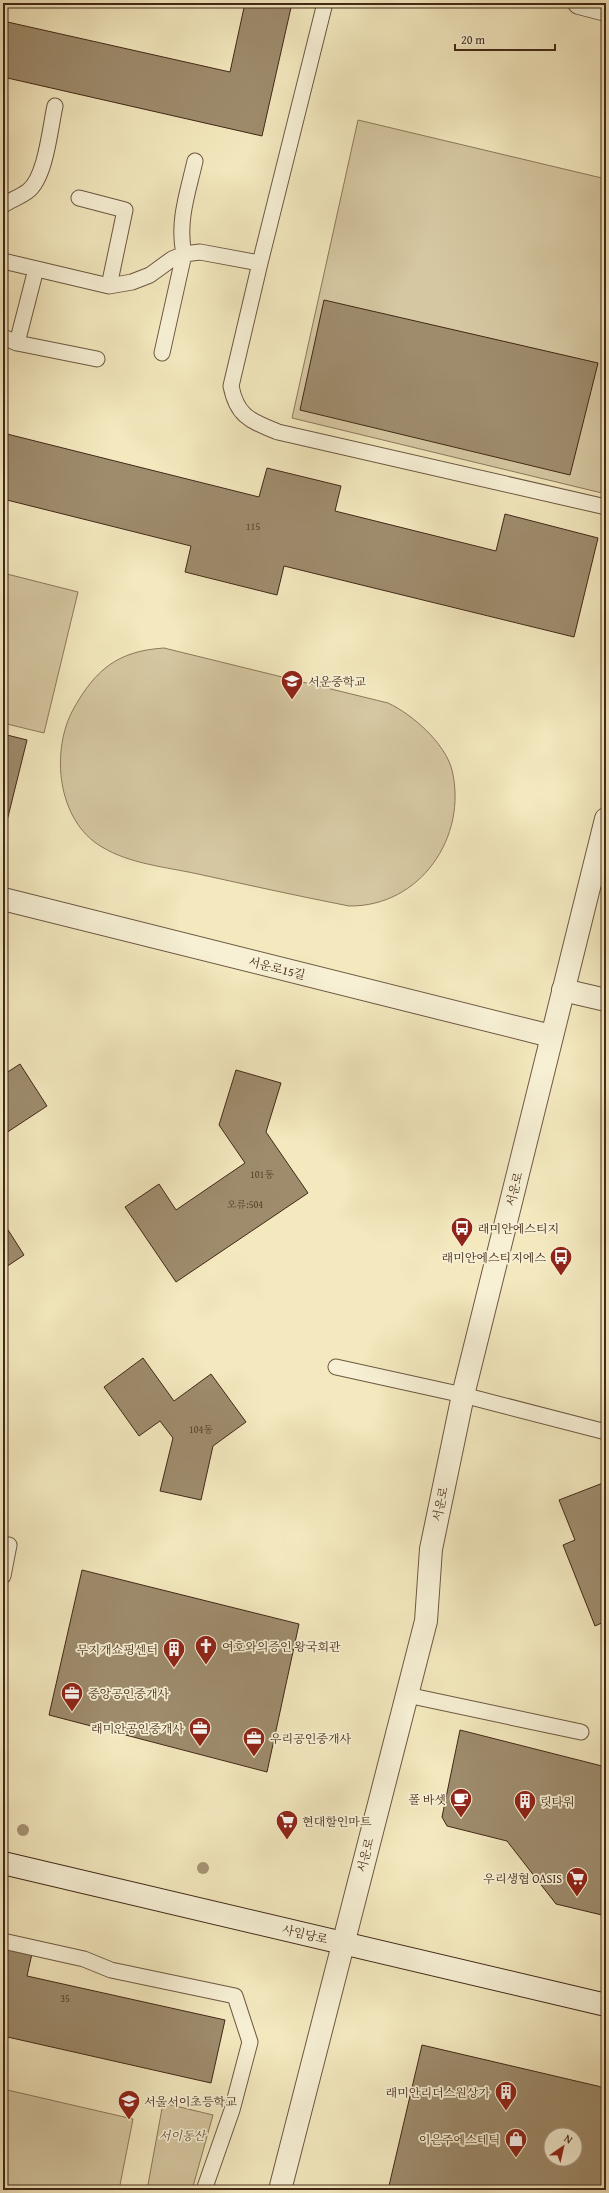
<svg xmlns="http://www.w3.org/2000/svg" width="609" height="2193" font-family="'Gentium Book Plus','Noto Serif KR',serif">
<rect width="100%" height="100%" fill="#f3e8be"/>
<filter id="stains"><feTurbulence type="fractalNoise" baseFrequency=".005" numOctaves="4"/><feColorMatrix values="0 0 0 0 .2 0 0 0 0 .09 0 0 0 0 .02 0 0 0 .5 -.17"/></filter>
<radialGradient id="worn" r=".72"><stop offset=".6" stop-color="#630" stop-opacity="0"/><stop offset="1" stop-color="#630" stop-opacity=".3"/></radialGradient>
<path fill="#d5c7a1" stroke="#8c785c" d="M358,120L606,179V494L292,418Z
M3,573L78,592L44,733L3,723Z
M164,648L388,703C412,714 445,743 452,770C468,837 420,907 349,906C298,896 248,885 198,874C166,867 130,864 102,847C57,821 50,750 74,708C96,669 118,651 164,648Z
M3,2089L133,2119L119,2190H3Z
M163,2103L213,2115L192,2190H147Z"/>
<path fill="#9e8c6d" stroke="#422816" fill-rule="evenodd" d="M245,3H292L262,136L3,77V21L230,72Z
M324,300L598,363L570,475L300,410Z
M3,433L259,497L267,468L341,486L335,511L496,551L505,514L598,538L574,637L284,566L277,595L185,572L191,546L3,499Z
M3,734L27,740L3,837Z
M20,1064L47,1106L3,1135V1075Z
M236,1070L281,1083L266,1132L308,1193L176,1282L125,1207L159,1184L176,1210L245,1163L219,1125Z
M3,1222L24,1255L3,1269Z
M143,1358L174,1401L211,1374L246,1422L213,1446L201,1500L160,1491L173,1438L160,1421L139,1436L104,1387Z
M603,1483L606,1491V1621L595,1626L563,1545L575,1540L559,1500Z
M82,1570L299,1624L267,1772L49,1715Z
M460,1730L606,1767V1916L556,1904L507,1841L447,1826L442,1817Z
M3,1942L33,1949L27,1976L225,2020L211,2083L3,2036Z
M422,2045L606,2088V2190H388ZM551,2135H575V2159H551Z"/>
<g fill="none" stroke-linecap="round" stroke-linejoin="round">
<g stroke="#6e5840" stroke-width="17">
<path id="service" d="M325,3L260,263L231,386C237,417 251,421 278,432L606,507
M79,198L125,210L109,286
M3,205C11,200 20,197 28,191C46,177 50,128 55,106
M3,261L109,286L132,282L150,275L172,259L184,254L200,252L260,263
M3,337L17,343L97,359
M17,343L36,269
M162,353L184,254C177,222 188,192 195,161
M336,1367L463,1395L606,1432
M3,1576L9,1545
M407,1695L581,1732
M3,1941L84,1959L111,1970L235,1996L250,2042L232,2110L204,2190"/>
</g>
<g stroke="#6e5840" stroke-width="24">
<path id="minor" d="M579,3L606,10
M3,899L551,1036
M563,990L606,1000"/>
</g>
<g stroke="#6e5840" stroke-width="24">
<path id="tertiary" d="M280,2190L426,1621L431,1549L463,1395L606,819"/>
</g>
<g stroke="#422816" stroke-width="24">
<path id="secondary" d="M3,1863L606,2005"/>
</g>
<use href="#service" stroke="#f7f0d5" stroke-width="15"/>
<use href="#minor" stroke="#f7f0d5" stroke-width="22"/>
<use href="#tertiary" stroke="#f7f0d5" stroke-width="22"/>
<use href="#secondary" stroke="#f7f0d5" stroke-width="22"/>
</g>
<g fill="#a69475">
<circle cx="23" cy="1830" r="6"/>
<circle cx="203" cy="1868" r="6"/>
</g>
<defs>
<g id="school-pin" transform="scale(1.15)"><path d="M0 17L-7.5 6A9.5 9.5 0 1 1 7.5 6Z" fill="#8f2418" stroke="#f7f0d5"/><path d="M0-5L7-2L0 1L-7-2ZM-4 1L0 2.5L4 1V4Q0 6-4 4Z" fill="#fff"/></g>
<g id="bus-pin" transform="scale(1.15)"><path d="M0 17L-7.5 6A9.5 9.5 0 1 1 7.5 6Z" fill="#8f2418" stroke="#f7f0d5"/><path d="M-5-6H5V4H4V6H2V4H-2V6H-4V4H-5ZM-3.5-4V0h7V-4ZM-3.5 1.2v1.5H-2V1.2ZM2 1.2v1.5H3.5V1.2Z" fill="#fff"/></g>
<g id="church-pin" transform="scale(1.15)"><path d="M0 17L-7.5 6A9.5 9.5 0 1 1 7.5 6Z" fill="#8f2418" stroke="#f7f0d5"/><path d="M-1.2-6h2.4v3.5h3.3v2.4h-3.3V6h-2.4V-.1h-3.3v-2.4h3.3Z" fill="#fff"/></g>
<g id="building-pin" transform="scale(1.15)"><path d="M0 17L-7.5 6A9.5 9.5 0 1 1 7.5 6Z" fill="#8f2418" stroke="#f7f0d5"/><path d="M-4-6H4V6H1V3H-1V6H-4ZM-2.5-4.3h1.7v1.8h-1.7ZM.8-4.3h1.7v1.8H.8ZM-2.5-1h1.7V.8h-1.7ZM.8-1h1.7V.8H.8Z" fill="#fff"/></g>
<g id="office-pin" transform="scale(1.15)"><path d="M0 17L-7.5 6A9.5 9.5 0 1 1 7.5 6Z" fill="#8f2418" stroke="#f7f0d5"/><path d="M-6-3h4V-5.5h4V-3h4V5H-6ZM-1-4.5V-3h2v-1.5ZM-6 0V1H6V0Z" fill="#fff"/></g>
<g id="cafe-pin" transform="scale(1.15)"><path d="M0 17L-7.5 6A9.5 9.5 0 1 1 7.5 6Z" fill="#8f2418" stroke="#f7f0d5"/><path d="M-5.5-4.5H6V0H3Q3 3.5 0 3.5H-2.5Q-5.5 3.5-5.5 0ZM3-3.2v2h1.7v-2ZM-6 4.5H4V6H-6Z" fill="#fff"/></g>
<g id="supermarket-pin" transform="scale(1.15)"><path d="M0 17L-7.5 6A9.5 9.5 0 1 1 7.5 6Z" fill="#8f2418" stroke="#f7f0d5"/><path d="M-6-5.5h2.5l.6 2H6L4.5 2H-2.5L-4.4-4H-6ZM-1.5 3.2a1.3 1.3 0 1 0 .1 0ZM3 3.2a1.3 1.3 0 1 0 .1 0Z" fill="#fff"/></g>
<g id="shop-pin" transform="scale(1.15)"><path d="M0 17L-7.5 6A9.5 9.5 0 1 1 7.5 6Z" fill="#8f2418" stroke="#f7f0d5"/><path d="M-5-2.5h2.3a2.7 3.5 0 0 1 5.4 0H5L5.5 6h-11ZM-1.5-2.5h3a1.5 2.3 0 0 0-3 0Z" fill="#fff"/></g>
</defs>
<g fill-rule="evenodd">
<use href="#school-pin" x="292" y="681"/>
<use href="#bus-pin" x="462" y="1228"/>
<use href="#bus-pin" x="561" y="1257"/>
<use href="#church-pin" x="206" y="1646"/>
<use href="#building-pin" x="174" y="1649"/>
<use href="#office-pin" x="72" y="1693"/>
<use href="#office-pin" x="200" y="1728"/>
<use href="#office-pin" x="254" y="1738"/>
<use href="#cafe-pin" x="461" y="1799"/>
<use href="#building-pin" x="525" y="1801"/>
<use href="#supermarket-pin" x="287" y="1821"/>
<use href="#supermarket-pin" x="577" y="1878"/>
<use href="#building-pin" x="506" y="2092"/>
<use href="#school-pin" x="129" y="2101"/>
<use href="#shop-pin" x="516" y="2139"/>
</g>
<g text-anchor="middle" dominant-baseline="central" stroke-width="3.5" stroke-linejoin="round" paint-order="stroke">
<g font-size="10" fill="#59412c">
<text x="253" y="526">115</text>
<text x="262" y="1174">101동</text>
<text x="245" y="1204">오류:504</text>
<text x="201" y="1429">104동</text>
<text x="65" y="1998">35</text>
</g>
<g font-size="12" fill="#422816" stroke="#f7f0d5" text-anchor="start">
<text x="308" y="681">서운중학교</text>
<text x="478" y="1228">래미안에스티지</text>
<text x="546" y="1257" text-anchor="end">래미안에스티지에스</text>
<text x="222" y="1646">여호와의증인 왕국회관</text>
<text x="158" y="1649" text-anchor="end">무지개쇼핑센터</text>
<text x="88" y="1693">중앙공인중개사</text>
<text x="184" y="1728" text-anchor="end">래미안공인중개사</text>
<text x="270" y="1738">우리공인중개사</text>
<text x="446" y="1799" text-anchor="end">폴 바셋</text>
<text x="540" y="1801">릿타워</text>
<text x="302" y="1821">현대할인마트</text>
<text x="562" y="1878" text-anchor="end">우리생협 OASIS</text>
<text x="490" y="2092" text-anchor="end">래미안리더스원상가</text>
<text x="144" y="2101">서울서이초등학교</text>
<text x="500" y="2139" text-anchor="end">이은주에스테틱</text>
</g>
<g font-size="12" fill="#422816" stroke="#f7f0d5">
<text transform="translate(277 968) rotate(14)">서운로15길</text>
<text transform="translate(514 1189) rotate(-76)">서운로</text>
<text transform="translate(440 1504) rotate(-78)">서운로</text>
<text transform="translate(365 1855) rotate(-76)">서운로</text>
<text transform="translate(305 1934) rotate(13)">사임당로</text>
</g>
<g font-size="12" font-style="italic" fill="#675039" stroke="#f7f0d5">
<text x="182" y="2135">서이동산</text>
</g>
</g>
<rect width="609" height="2193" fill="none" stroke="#f3e8be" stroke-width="16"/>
<rect x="4" y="4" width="601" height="2185" fill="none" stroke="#422816" stroke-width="2"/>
<rect x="8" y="8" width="593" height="2177" fill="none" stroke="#422816"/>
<g transform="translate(563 2147) rotate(34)"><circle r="19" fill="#f7f0d5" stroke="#afa089"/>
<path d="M0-3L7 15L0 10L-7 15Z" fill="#8f2418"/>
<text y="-6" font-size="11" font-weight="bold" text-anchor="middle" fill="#422816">N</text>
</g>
<path d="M455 44v6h100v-6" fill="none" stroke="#422816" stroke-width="2"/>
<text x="461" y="44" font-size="12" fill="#422816" stroke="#f7f0d5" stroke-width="3" paint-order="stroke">20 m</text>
<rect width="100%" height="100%" filter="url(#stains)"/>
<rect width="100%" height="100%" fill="url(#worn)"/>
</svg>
